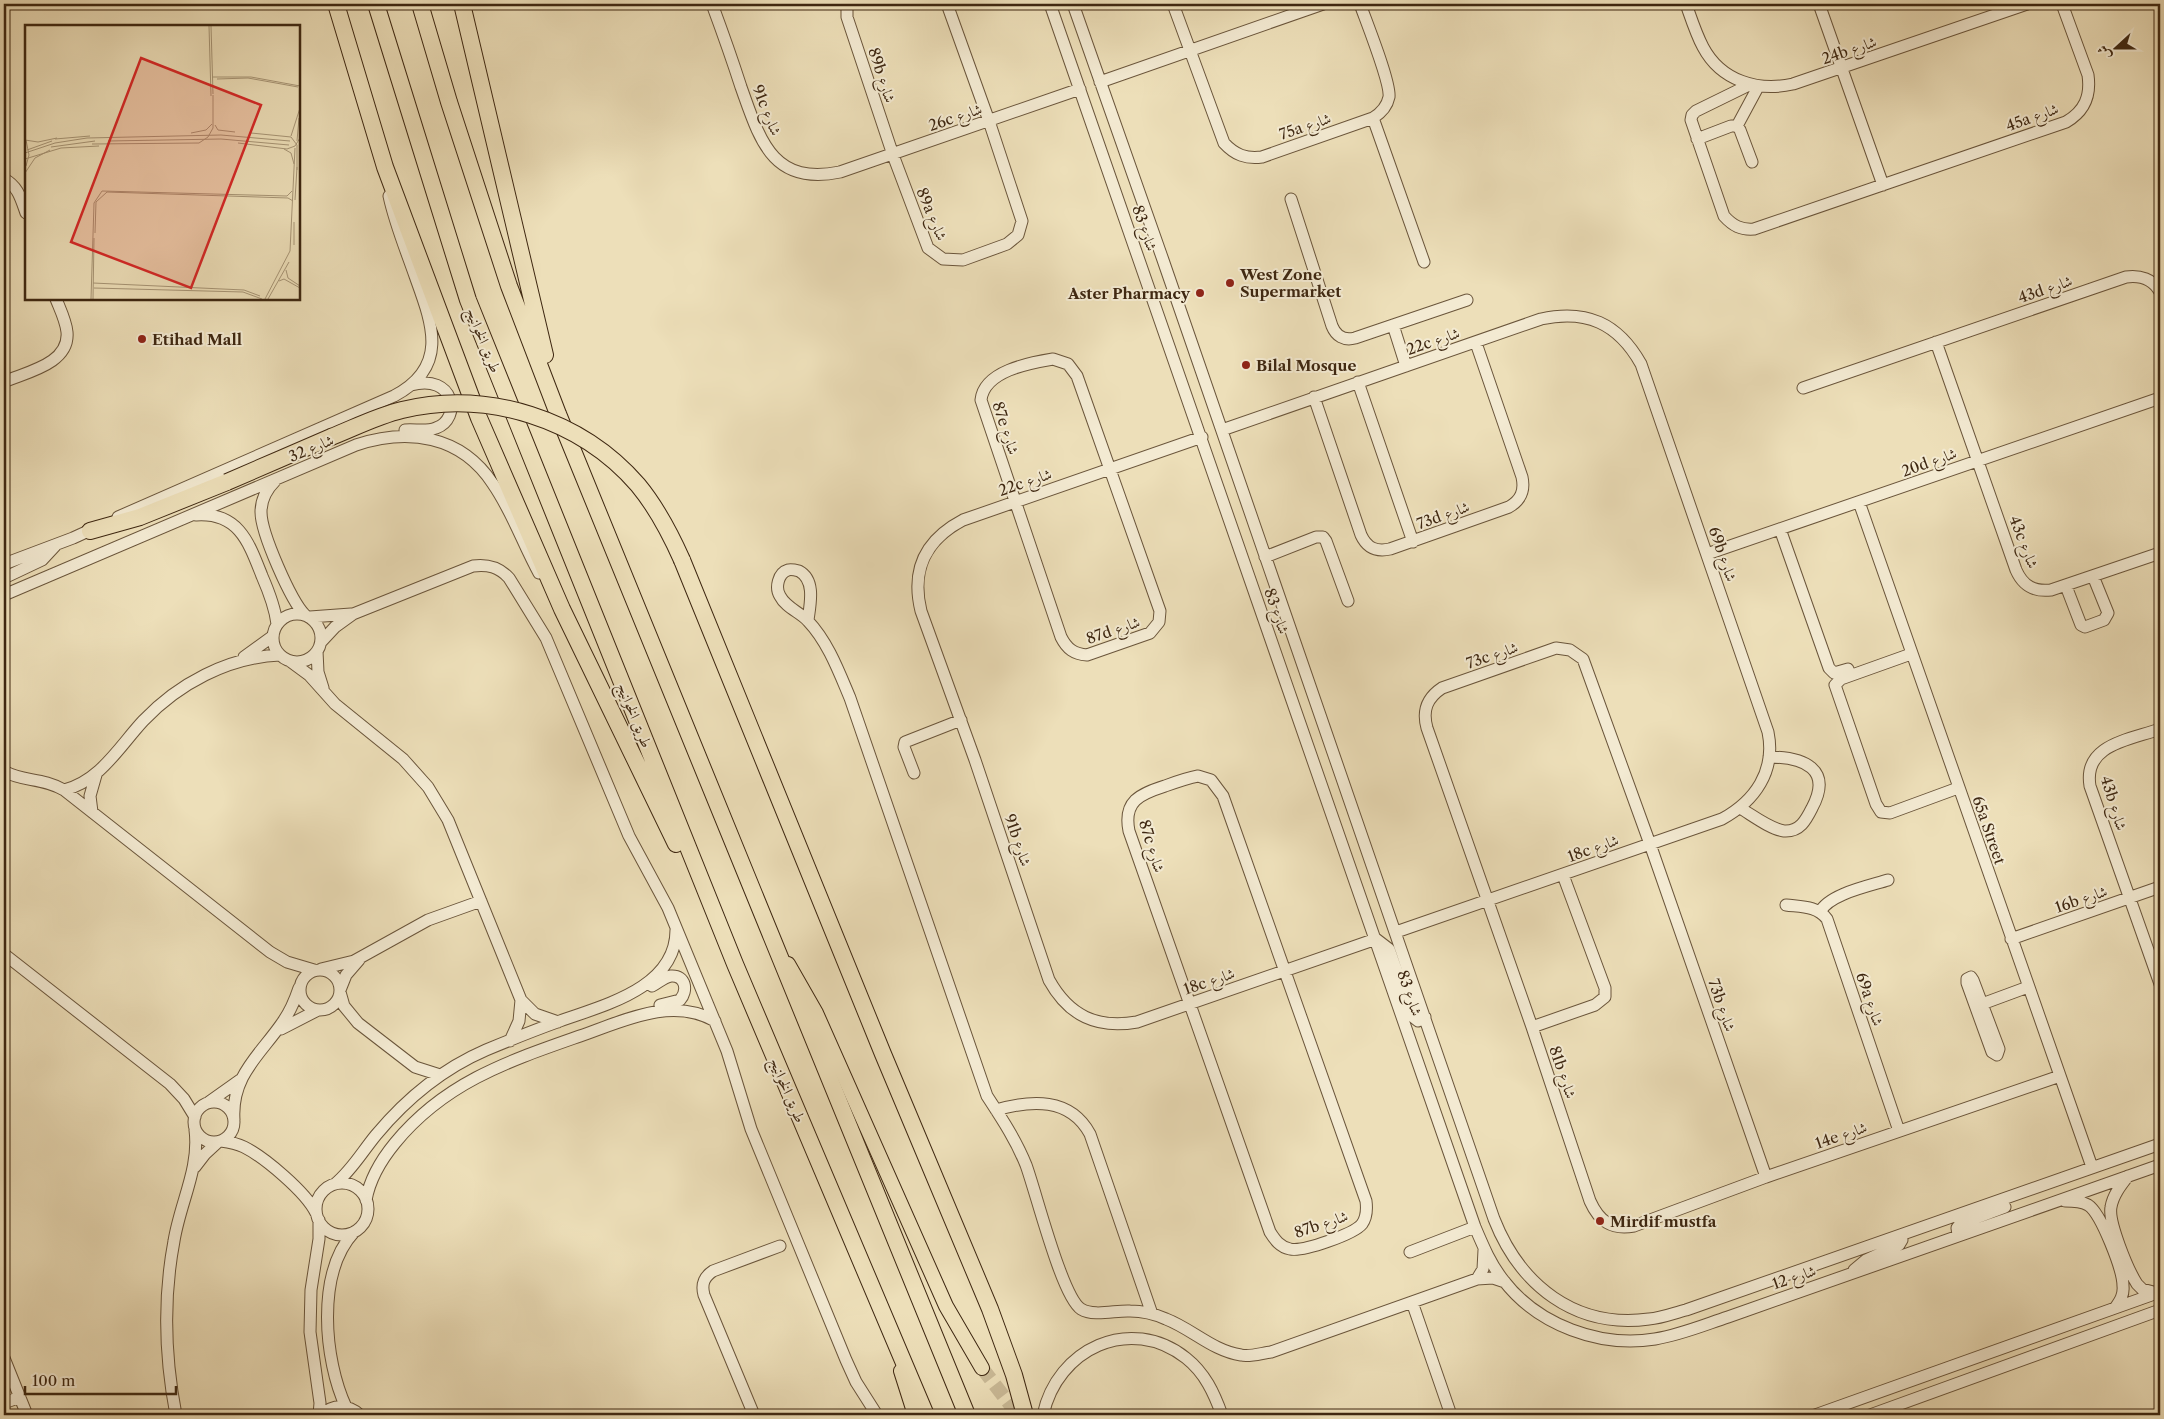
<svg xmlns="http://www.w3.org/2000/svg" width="2164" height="1419" font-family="'Libre Caslon Text',Amiri,serif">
<rect width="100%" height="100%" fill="#eddfb9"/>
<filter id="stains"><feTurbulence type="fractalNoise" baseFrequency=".004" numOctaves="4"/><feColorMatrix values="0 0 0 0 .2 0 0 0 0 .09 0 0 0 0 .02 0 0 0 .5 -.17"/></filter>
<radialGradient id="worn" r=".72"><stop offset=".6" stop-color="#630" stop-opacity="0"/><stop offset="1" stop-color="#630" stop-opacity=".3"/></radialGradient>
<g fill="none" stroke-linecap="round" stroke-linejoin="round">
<path stroke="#caba97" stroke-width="14" stroke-dasharray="14 7" stroke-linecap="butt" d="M982,1368L1018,1415"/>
<g stroke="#6a553b" stroke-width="13">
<path id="minor" d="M712,4C722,31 732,59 741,87C760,140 772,186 840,172L1080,89
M847,4V17L893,155L928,248L943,259L963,260L1007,244L1018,235L1022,221L989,121L947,4
M1050,4L1475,1227C1483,1246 1491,1265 1504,1281C1538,1325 1600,1348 1655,1339C1680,1335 1704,1325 1728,1317L2160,1165
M1073,4L1163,260L1494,1219C1520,1285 1575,1329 1649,1319C1662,1318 1674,1313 1686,1310L2160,1144
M1173,4L1224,143C1235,155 1246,159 1262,157L1373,118C1381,113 1387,107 1389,97C1391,83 1366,21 1360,4
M1686,4C1691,18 1696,34 1703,47C1721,81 1758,92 1793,84L2027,4
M1819,4L1883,185
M1100,82L1323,4
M1749,85L1696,111L1692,115L1691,120L1724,216C1733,226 1741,230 1754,229L2066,122C2085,111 2091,96 2088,75L2062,4
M1373,118L1424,262
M1737,126L1758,87
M1697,139L1731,126H1737L1740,130L1752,162
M4,179C18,186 21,199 26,213
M1291,199L1332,326C1336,336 1344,341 1355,338L1467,300
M1393,325L1406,366
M1936,342L2016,570C2023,586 2034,592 2051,590L2160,553
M1053,359L1068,364L1077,376L1160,611L1159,622L1150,633L1087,655C1074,654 1067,649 1061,637L981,400C984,371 1029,363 1053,359Z
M4,382C26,372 70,364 67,332C66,321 60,309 56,299
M1358,382L1413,542
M1803,388L2126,277C2140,275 2153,279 2160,292
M1314,397L1361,535C1367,548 1376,552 1390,549L1509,507C1521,500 1525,491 1522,477L1476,343
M405,430C415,429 427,432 436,428C462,419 455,373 411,385
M1222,430L1541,319C1586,309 1618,323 1641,364L1768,732C1776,771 1755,801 1722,819L1396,932
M1202,437L963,520C925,540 911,570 921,611L975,760L1049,980C1069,1016 1097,1029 1137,1022L1376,939L1389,949L1413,1017L1418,1021L1425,1017
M275,481C266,490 261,500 261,512C261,533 291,601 305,615
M1859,502L2092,1167
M196,515C239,512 249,543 262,576C269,592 275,607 277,624
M118,517L394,396C450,367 432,323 415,276C406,250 395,224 389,196
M1780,529L1829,668L1834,673L1848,669
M1707,554L2160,398
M1265,557L1316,537H1323L1326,541L1348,601
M4,564L73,538L97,527
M4,578L42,560L55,546
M2066,586L2081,625L2085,627L2104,620L2108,613L2093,576
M4,595L356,445C408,428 461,435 493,484C512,511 523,544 539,573
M273 638a24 24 0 1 1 48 0a24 24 0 1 1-48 0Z
M310,617L351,614
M808,620C810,605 816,580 799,571C795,570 791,569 788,570C778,573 775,588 780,596C786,608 800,612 808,621C828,642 839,672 850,698L987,1096C1002,1119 1016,1140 1026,1165C1036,1192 1062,1297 1081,1309C1094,1317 1116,1310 1130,1311C1142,1311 1155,1314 1166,1319C1192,1329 1213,1351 1241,1355C1250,1357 1262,1353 1271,1352L1477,1279L1493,1278L1505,1282
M321,642L335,627L353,614L473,566C488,564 499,567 509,578L546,638L629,836L668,908L727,1051L751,1129L846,1360L856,1382L877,1415
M317,651L318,672L323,688
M1911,654L1841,679L1835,685L1876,804L1881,812L1890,813L1958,788
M244,657L273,636
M290,661L309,675L335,704L403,759L428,787L448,820L521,1000L535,1014L558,1022
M2160,729C2130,740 2083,744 2090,786L2160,984
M4,771C22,782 42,777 64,790L270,952L287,962L314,970
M914,773L904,747L905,742L961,720
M1198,776L1211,780L1223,796L1366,1201C1367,1209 1367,1217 1362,1224C1354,1234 1303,1252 1290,1249C1280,1247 1275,1240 1270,1232L1129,831C1123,801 1140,794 1165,786C1176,782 1187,778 1198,776Z
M64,790C100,781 119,747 143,721C178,684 228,657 280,655
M1740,808C1752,815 1770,829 1784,831C1800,832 1806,820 1812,808C1833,769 1804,757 1769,757
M92,812L90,796L96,775
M1786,905C1802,907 1817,906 1827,919L1899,1131
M1820,912C1829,894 1869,886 1888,880
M2011,939L2160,887
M4,954L170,1084L184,1099L195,1117
M321,969L354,961L428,920L481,901
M300 990a20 20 0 1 1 40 0a20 20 0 1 1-40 0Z
M1971,977L1973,980L1999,1049L1997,1055L1992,1052L1967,983V979Z
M652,986C658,983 664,977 671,976C686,975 688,991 680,1000L660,1005
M340,990L346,975L359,960
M340,992L344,1006L358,1023L415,1067L440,1075
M1982,1004L2028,987
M1532,1027L1595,1005L1605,997V988L1563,875
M281,1029L318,1010
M510,1041L519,1021L521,1000
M194 1122a20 20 0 1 1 40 0a20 20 0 1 1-40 0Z
M209,1102L240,1080
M996,1110C1031,1100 1070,1097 1090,1134L1152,1314
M234,1120C231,1076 260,1055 282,1023C290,1012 295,1000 299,988
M221,1141C229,1142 236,1143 244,1147C264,1157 306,1192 316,1213
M195,1167L205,1154L218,1142
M2128,1176C2121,1185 2113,1195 2111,1207C2108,1222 2128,1270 2137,1284L2142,1289L2157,1293
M1766,1177L1650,844L1583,659L1570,650L1556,648L1442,688C1427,698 1422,710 1427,728L1532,1027L1590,1201C1599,1221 1611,1230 1634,1226L1766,1177L2060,1076
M316 1209a26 26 0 1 1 52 0a26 26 0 1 1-52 0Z
M335,1184C352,1170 362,1152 376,1135C406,1099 442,1069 486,1050C510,1040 535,1030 560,1021C604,1005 676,988 676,930
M366,1200C370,1178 381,1160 395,1143C445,1082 509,1061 580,1036C623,1021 672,996 715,1021
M2065,1201C2073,1201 2081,1201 2088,1205C2101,1213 2123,1270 2123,1286C2124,1295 2120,1301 2115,1308
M1958,1235L1957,1228L1960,1224L2005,1207
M1410,1252L1475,1227
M1854,1270L1866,1260L1899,1245L1902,1240L1901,1235
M1477,1279L1483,1269L1484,1250
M1412,1302L1451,1415
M4,1358L27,1415
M4,1403L20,1397
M346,1407C324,1360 316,1273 354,1232
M176,1415C165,1358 163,1299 174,1241C180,1203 200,1168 195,1130
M319,1415L320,1403L310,1332L311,1290L319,1239V1220
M321,1415C333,1404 348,1404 360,1415
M754,1415L704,1295C701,1284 704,1277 713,1271L780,1246
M1043,1415C1057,1349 1130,1314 1186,1358C1205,1373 1214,1393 1222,1415
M1815,1415L2160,1292
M1870,1415L2160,1310"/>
</g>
<g stroke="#3e2711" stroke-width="16">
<path id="major" d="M788,964L816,1013L946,1306L982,1368
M901,1371L915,1415"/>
</g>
<g stroke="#3e2711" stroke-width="18">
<path id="highway" d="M336,4L385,167L479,418L562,609L676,844
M376,4L468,300L735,964L926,1415
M420,4L449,102L509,286L558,414L967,1415
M462,4L545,355
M90,531L140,517L227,482
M682,560L883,1054L990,1309L1014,1375L1025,1415"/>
</g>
<use href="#minor" stroke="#f3ead2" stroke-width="11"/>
<use href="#major" stroke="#eddfb9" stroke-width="14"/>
<use href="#highway" stroke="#eddfb9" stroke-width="16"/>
<g stroke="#3e2711" stroke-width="18" stroke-linecap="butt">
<path id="highway-bridge" d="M227,482C262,467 296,452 331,437C354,428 377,416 402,410C487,389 581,419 638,485C657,508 670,533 682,560"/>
</g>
<use href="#highway-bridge" stroke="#eddfb9" stroke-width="16"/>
</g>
<g fill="#8f2418" stroke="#f3ead2" stroke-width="2">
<circle cx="1230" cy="283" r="5"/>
<circle cx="1200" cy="293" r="5"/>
<circle cx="142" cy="339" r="5"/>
<circle cx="1246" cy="365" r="5"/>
<circle cx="1600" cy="1221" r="5"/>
</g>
<g text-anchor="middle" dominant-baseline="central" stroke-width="4" stroke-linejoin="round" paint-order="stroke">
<g font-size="15" fill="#3e2711" stroke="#f3ead2">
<text transform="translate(1849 50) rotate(-19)">24b شارع</text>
<text transform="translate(882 75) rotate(72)">89b شارع</text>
<text transform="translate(767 110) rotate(68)">91c شارع</text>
<text transform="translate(955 117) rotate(-19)">26c شارع</text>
<text transform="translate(2032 117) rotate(-20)">45a شارع</text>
<text transform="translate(1305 126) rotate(-19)">75a شارع</text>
<text transform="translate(932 214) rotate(67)">89a شارع</text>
<text transform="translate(1145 228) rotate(71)">شارع 83</text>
<text transform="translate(2045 289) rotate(-19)">43d شارع</text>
<text transform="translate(484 340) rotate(68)">طريق الخوانيج</text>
<text transform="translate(1433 341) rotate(-19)">22c شارع</text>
<text transform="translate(1006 428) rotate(72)">87e شارع</text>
<text transform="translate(311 448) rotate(-23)">شارع 32</text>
<text transform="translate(1929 462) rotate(-20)">20d شارع</text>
<text transform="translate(1025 482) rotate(-19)">22c شارع</text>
<text transform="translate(1443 515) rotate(-20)">73d شارع</text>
<text transform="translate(2024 542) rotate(69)">43c شارع</text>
<text transform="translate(1723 554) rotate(71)">69b شارع</text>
<text transform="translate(1277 611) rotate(71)">شارع 83</text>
<text transform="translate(1113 630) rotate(-19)">87d شارع</text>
<text transform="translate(1492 655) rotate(-19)">73c شارع</text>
<text transform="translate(635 715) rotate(68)">طريق الخوانيج</text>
<text transform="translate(2114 803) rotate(73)">43b شارع</text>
<text transform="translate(1989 830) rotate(71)">65a Street</text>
<text transform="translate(1018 840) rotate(71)">91b شارع</text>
<text transform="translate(1152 846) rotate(73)">87c شارع</text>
<text transform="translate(1593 848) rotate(-20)">18c شارع</text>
<text transform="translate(2081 899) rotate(-19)">16b شارع</text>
<text transform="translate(1209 981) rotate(-19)">18c شارع</text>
<text transform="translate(1410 993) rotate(71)">شارع 83</text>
<text transform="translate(1870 999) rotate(71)">69a شارع</text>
<text transform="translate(1722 1005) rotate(71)">73b شارع</text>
<text transform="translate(1563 1072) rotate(71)">81b شارع</text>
<text transform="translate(788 1090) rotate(67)">طريق الخوانيج</text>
<text transform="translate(1841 1135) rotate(-19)">14e شارع</text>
<text transform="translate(1321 1224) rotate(-19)">87b شارع</text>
<text transform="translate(1794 1277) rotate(-19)">شارع 12</text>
</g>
<g font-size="15" font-weight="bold" fill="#3e2711" stroke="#f3ead2" text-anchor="start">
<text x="1240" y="274">West Zone<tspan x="1240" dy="17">Supermarket</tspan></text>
<text x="1190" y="293" text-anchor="end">Aster Pharmacy</text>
<text x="152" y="339">Etihad Mall</text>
<text x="1256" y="365">Bilal Mosque</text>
<text x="1610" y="1221">Mirdif mustfa</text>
</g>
</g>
<g transform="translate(25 25)">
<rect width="275" height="275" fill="#eddfb9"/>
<path fill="none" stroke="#a79576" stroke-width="1" d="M184,1L186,71M186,1L188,69M187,52H226L275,61M192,54L223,53L273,62M190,100L193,105L210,107M166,108L181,105L187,99M226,108L266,112L272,120V145M266,111L275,83M30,114L65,111M0,115L13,117L32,113M1,115L4,130L1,141M83,116L196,114L264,120M272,116L274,93M213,118L262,124L270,121L275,113M67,119L174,118L183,112L188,103V70M26,122L70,116M259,124L266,128L269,139M2,125L27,116M0,128L30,118L62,113L196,110L265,116M0,134L36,123L74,121M0,148L10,133L25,125M270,175L272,142M70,208L71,177L82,167L263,173L268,176M269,220V197M261,245L263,253L275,261M254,256L259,254L275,263M68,258L219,265L235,271M69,263L218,267L237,274M66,274L69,178L77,166L262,171L267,166M68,274L69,213M240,274L265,226L270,123M243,274L264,237"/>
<path fill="#d62828" fill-opacity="0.15" stroke="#d62828" stroke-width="2.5" d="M116,33L236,80L166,263L46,217Z"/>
<rect width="275" height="275" fill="none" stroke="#3e2711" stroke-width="2.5"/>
</g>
<rect width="2164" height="1419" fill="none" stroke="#eddfb9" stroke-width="20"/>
<rect x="5" y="5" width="2154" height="1409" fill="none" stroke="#3e2711" stroke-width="2.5"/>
<rect x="10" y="10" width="2144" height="1399" fill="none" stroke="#3e2711"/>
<g transform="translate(2116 48) rotate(249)" stroke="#f3ead2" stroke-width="4" paint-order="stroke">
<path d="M0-4L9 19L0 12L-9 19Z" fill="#3e2711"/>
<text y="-8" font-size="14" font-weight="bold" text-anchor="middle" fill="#3e2711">ش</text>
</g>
<path d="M25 1386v8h151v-8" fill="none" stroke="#3e2711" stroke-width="2.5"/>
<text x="32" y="1386" font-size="15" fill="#3e2711" stroke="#f3ead2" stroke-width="4" paint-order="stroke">100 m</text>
<rect width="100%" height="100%" filter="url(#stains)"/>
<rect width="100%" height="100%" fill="url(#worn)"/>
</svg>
